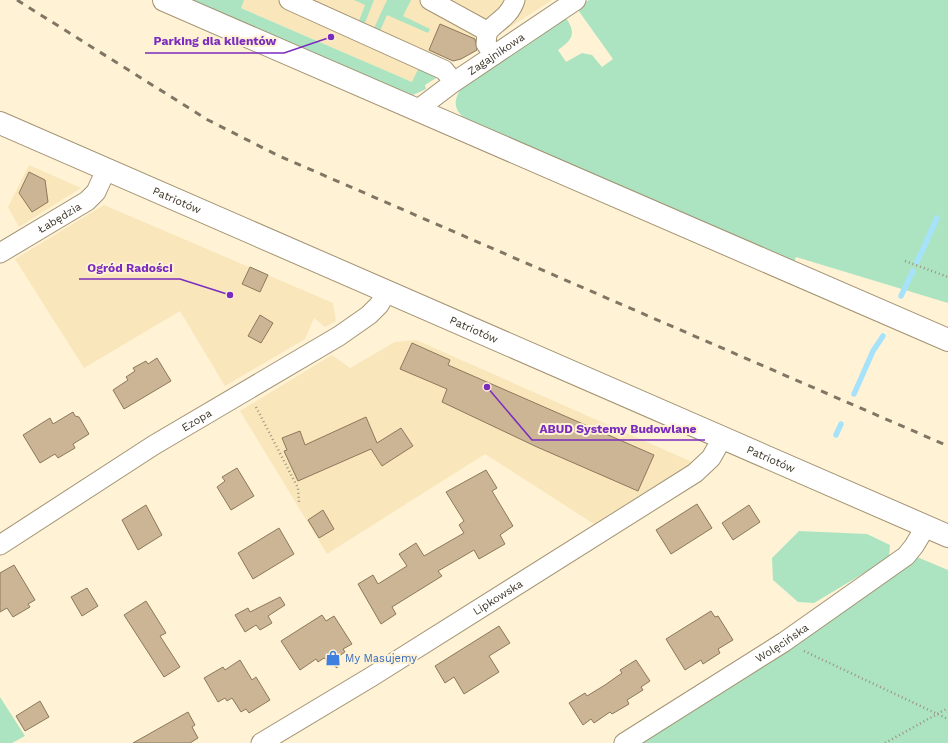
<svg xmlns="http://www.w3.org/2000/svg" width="948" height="743" font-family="'Work Sans',sans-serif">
<rect width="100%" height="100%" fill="#fff2d5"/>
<path fill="#f9e6bb" d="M223,0H552L461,59L441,55L432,72L436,78L427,84L412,82Z
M29,165L81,188L19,227L8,207Z
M104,205L333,303L336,321L325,327L314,318L305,339L225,386L180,311L84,368L15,259Z
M416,340L692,462L594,524L485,454L327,554L240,411L332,355L350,368L395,342Z"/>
<path fill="#ace4c2" d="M190,0H244L241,8L412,82L419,67L435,75L436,78L425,85L426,89L413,95L408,94Z
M354,0H374L365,23L359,21L365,5Z
M387,0H411L403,16L430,29L428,33L387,15L380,31L374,28Z
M589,0H948V303L796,257L794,262L469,121C455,113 451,101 462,88L566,18C577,34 572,40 558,50L566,62L582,53L592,55L602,67L613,59L578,10V7Z
M799,531L867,534L890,545L889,558L814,603L798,602L773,580L772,558Z
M917,557L948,570V743H636Z
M0,697L25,736L12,743H0Z"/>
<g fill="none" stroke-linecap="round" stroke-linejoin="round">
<path stroke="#a6e3fb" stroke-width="5.5" d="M917,262L937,218
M901,296L913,271
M854,394L873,351L883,336
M836,435L841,424"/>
</g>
<path fill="#cbb595" stroke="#8c785b" d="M440,24L475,39L477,50L461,59L453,61L429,50Z
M29,172L45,180L48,202L32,212L19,193Z
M250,267L268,275L260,292L242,284Z
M260,315L273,323L261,343L248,336Z
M412,343L450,360L448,365L654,455L638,491L537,447L442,402L447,389L400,369Z
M157,358L171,381L124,409L113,390L128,380L126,377L135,371L133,368L146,361L148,364Z
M73,412L75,416L79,417L89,434L73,444L75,448L58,458L55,454L40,463L23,435L50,418L53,424Z
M366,417L377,443L401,428L413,446L382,466L371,449L298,481L284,451L287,450L282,438L300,431L305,445Z
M237,468L254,496L231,510L217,487L225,481L222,477Z
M486,470L497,488L492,491L513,526L500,535L505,544L479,559L474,550L438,571L442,576L392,607L396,614L381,624L358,584L373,575L378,584L407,566L399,554L416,543L424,556L464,533L459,525L464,521L446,492Z
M697,504L712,528L671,554L656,530Z
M146,505L162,535L138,550L122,520Z
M749,505L760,522L733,540L722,523Z
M323,510L334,529L319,538L308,520Z
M279,528L294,554L253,579L238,553Z
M14,565L35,600L28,604L30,607L13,617L7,608L0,612V573Z
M87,588L98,606L82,616L71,597Z
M280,597L285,605L268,616L272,623L260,630L256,625L245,632L235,615L248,608L250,612Z
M146,601L166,633L160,636L180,667L164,677L124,615Z
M711,611L715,617L718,616L733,640L718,649L720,653L703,664L701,660L685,670L666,639Z
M322,615L326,621L334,616L352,644L343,649L345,652L339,656L337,668L324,658L318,662L316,659L300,670L281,641Z
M499,626L510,643L489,656L499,672L464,694L454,677L445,683L435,666Z
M240,660L252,680L256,677L270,700L249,713L246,709L241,712L232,698L227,701L225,698L218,702L204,678L223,667L225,670Z
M636,660L650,681L641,687L643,690L627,700L629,704L612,714L610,712L594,723L591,719L583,725L569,703L585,693L587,696L605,685L622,673L620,670Z
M40,701L49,717L25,731L16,716Z
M188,712L195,725L192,727L198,738L190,743H133Z"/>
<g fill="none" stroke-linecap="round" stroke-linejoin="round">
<g stroke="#a29372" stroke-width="21">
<g id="minor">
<path d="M289,0L444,70L454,82"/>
<path d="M430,0L483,29L487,34L486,44L494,55"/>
<path d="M487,34C491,24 509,19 515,0"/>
<path id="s1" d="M417,110L454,82L576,0"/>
<path id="s2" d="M0,253L87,201L96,192L106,170"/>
<path id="s3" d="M0,545L154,445L339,336L369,315L379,305L387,291"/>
<path id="s4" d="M261,743L371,677L695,473L711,458L723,437"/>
<path id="s5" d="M624,743L784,642L906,556L914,546L926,526"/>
</g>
</g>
<g stroke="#a29372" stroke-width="24">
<g id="major">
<path d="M164,0L948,340"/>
<path id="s6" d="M0,123L948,536"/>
</g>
</g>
<path stroke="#9c927d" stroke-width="2.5" stroke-dasharray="1 3" stroke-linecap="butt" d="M905,261L948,277
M256,407L298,488L299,502
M804,651L948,719
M885,743L948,708"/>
<use href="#minor" stroke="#fff" stroke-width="19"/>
<use href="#major" stroke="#fff" stroke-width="22"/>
<path stroke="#7f7664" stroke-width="3" stroke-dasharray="7 7" stroke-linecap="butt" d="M17,0L208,120L277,155L948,446"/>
</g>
<defs>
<g id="shop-bare" transform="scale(1.2)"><path d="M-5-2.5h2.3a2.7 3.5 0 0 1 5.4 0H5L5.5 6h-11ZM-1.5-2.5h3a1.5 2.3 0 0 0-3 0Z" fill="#3f7fe0" stroke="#fff2d5" stroke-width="2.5" paint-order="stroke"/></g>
</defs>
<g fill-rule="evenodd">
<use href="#shop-bare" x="333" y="658"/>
</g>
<g text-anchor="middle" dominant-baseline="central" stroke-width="4" stroke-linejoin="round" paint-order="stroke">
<g font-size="11" fill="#3d3629" stroke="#fff2d5">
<text stroke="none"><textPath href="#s1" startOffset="97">Zagajnikowa</textPath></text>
<text stroke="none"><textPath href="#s6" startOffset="193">Patriotów</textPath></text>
<text stroke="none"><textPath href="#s2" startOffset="69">Łabędzia</textPath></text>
<text stroke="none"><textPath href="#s6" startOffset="517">Patriotów</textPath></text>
<text stroke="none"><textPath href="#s3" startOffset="233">Ezopa</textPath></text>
<text stroke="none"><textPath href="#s6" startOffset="841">Patriotów</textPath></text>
<text stroke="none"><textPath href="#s4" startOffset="278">Lipkowska</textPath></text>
<text stroke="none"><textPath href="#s5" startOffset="187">Wolęcińska</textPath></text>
</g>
<g font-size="11" fill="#366cbe" stroke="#fff2d5" text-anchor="start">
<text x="345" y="658">My Masujemy</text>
</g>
</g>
<path fill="none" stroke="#7b2cbf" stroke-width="1.5" d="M331 37L284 53H145M230 295L180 279H79M487 387L532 440H705"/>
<g fill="#7b2cbf" stroke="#fff2d5" stroke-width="1.5">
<circle cx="331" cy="37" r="4"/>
<circle cx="230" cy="295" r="4"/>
<circle cx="487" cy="387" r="4"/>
</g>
<g font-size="12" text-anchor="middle" font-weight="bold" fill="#7b2cbf" stroke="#fff2d5" stroke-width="4" stroke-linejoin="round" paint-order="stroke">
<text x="215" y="45">Parking dla klientów</text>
<text x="130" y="272">Ogród Radości</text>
<text x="618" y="433">ABUD Systemy Budowlane</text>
</g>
</svg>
